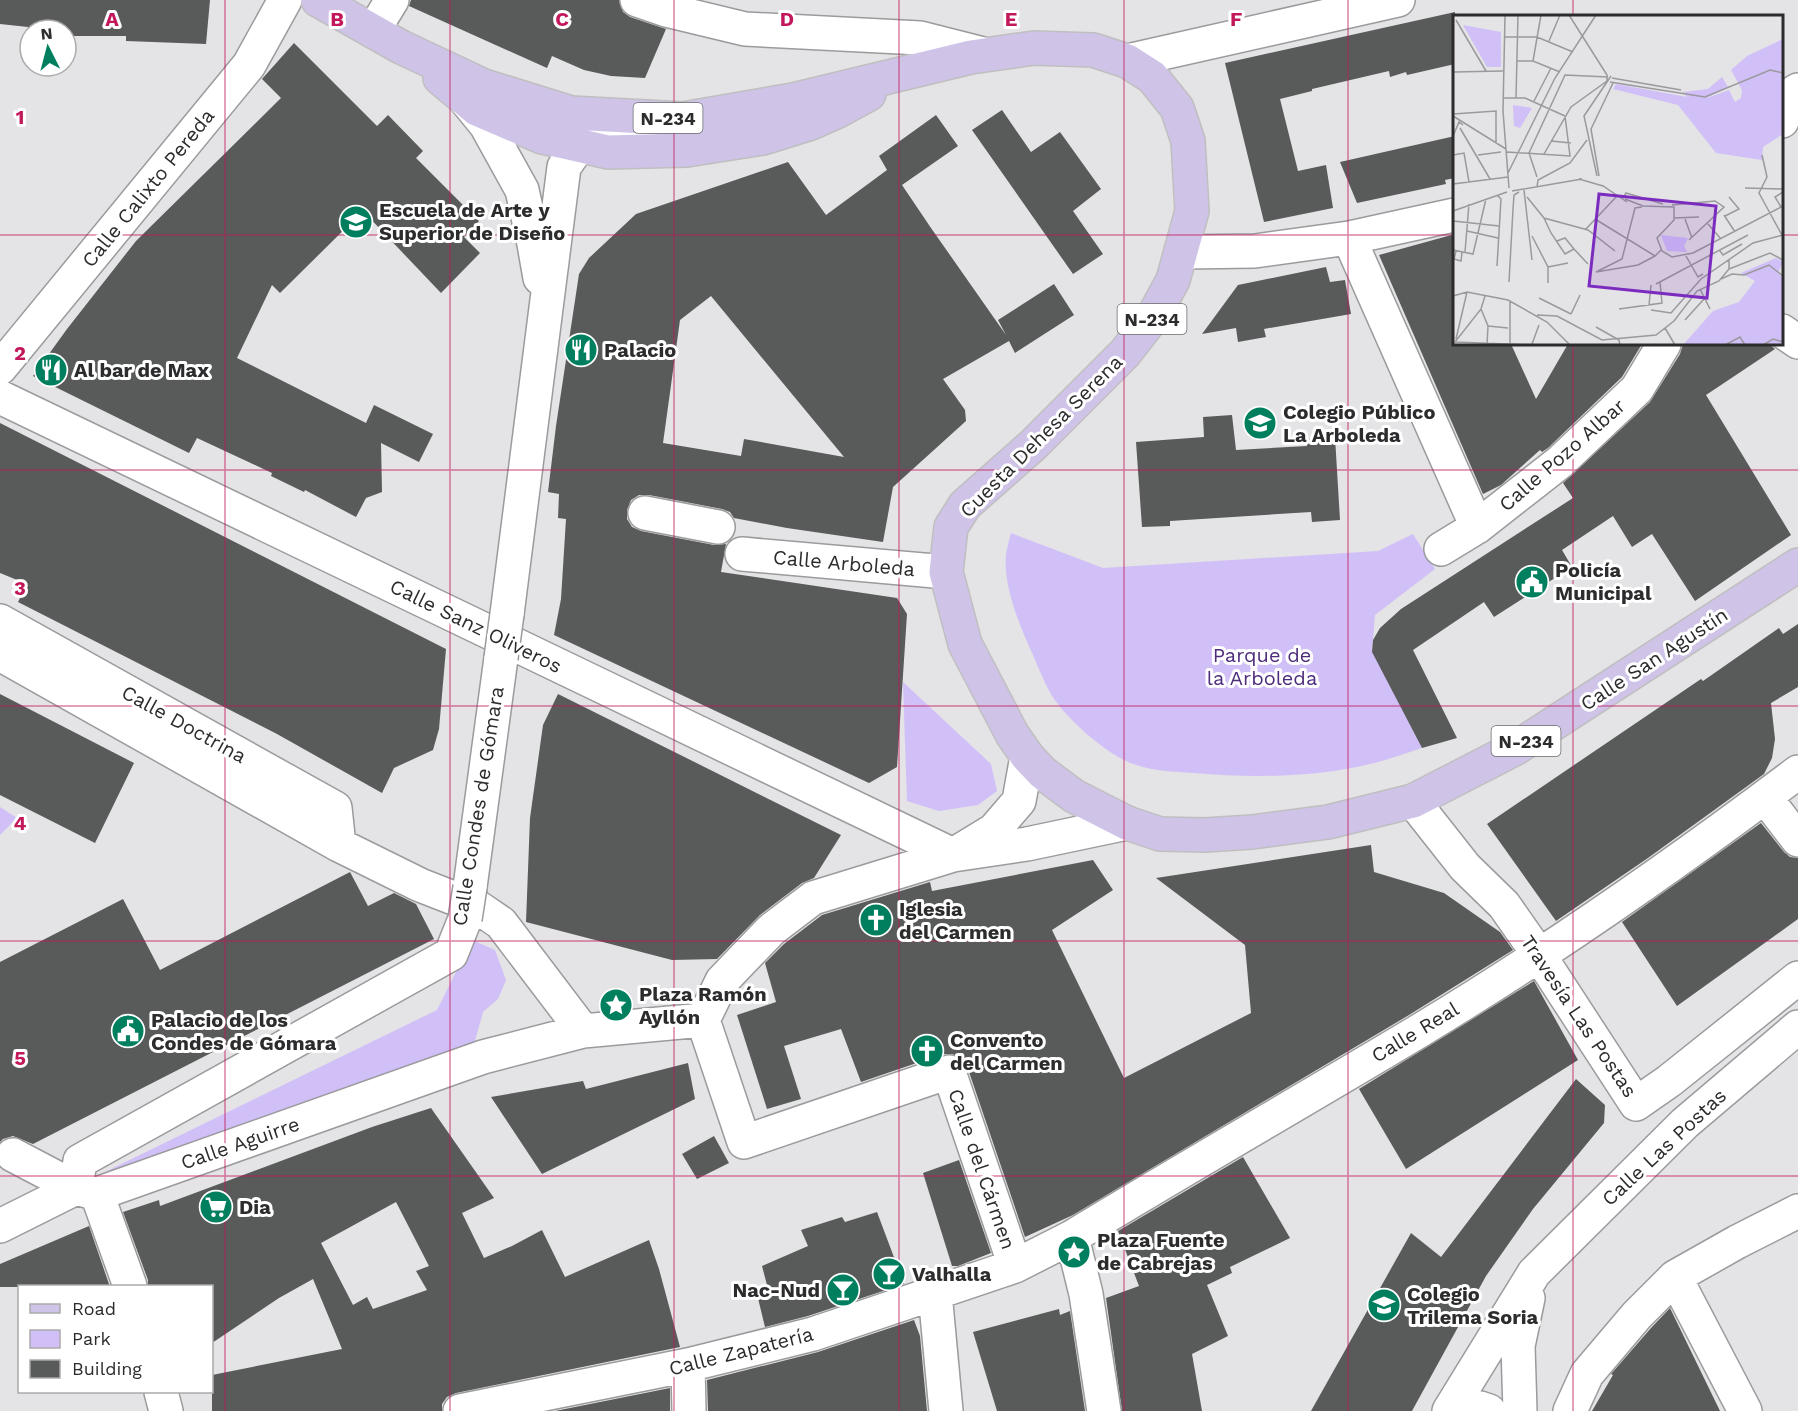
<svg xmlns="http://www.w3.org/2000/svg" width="1798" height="1411" font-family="'Work Sans',sans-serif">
<rect width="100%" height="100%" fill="#e4e3e6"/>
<path fill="#d1bff8" d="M1011,533L1103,568L1378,551L1413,534L1435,569L1375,615L1372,651L1422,748C1406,753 1390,759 1374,763C1316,778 1253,778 1194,773C1164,771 1141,771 1115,755C1094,742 1066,717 1052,696C1045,684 1039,669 1033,655C1020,627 1003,586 1006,555C1007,548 1009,540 1011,533Z
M903,682L991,764L997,791L978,805L939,811L907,801Z
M0,807L17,818L0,835Z
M472,940L495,950L506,980L498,999L483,1012L473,1048L112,1182L103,1173L437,1010Z"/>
<path fill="#585b5a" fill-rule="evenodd" d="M0,0H210L206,44L126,41V36H66V30H30V36H28V27L0,24Z
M411,0H619L623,12L630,17L666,29L645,78L611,76L584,70L552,56L547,68L409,6Z
M1455,12V64L1407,75L1406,72L1390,77L1389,71L1312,89V91L1280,99L1298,171L1326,165L1333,208L1264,222L1225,63Z
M294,43L377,126L388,115L423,151L416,158L479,221L464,237L480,253L441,293L363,211L280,293L272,285L237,358L366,423L374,405L433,434L419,462L381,443L382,492L366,498L356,517L305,490L304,492L271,476L272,473L197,438L189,453L33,376L67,329L136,241L281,98L262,79Z
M1002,110L1031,152L1060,132L1101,189L1073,211L1103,254L1073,274L972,130Z
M936,115L958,146L902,185L931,228L1006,335L998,320L1054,284L1074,315L1015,353L1009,341L943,379L965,410L966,421L893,487L883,542L787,528L734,518L730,512L722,509L649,495H639L631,500L627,510V519L632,527L641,531L714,545L726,544L721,572L897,598L907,614L897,767L869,783L554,635L561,599L566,519L558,518L559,494L548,492L556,426L579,274L589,258L636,214L788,162L826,215L887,170L879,156ZM711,296L844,457L744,439L741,456L663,443L680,320Z
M1455,136V178L1445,180L1446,184L1357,203L1340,162Z
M1455,234V344H1511L1536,399L1568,344H1642L1622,377L1548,448L1542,452L1540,450L1501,485L1483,494L1379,255Z
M1326,267L1330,282L1345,280L1351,314L1264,329L1266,337L1238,342L1236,328L1202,334L1238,285Z
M1683,344H1769L1775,349L1706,395L1791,535L1695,601L1652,534L1632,547L1613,516L1562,550L1572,567L1494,617L1484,602L1413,650L1457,738L1422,748L1372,652L1373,640L1380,628L1401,609L1573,498L1563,483L1650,402L1680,354Z
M1232,415L1236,450L1307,446L1306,439L1335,437L1340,520L1312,522L1311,512L1170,521V526L1142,527L1136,442L1204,437L1203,417Z
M0,423L446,649L439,729L433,750L394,768L382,793L277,734L18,602L27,584L0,573Z
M1798,624V687L1771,703L1775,739L1772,758L1764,774L1648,858L1556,921L1487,824L1701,679L1703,681L1779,628L1783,634Z
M0,694L134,763L95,843L0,795Z
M558,694L841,835L814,878L802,883L760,915L717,959L672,960L526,922L530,818L543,725Z
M1761,823L1784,852L1790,857L1798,858V919L1677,1006L1622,922Z
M1371,845L1374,872L1444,893L1500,932L1513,950L1409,1015L1073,1215L1025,1237L967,1066L961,1058L952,1054H943L861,1082L841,1029L784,1046L801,1099L767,1109L737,1015L776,1002L765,963L784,944L822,915L930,882L932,891L1093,860L1113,890L1052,930L1124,1078L1251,1013L1245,945L1156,878Z
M350,872L368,906L394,893L416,904L434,939L33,1144L13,1136L3,1139L0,1142V962L123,899L160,970Z
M1534,981L1578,1060L1406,1169L1359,1089Z
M688,1063L695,1099L542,1174L491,1097L583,1081L586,1089Z
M1576,1079L1605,1105L1604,1123L1533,1209L1486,1276L1412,1411H1311L1411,1233L1441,1257Z
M431,1108L494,1198L462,1213L484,1258L512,1246L542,1230L565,1277L649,1240L659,1269L680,1347L456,1393L447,1397L442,1404V1411H212V1375L342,1349L313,1279L279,1298L212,1343V1287H148V1280L123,1212L159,1200L160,1206L372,1127ZM396,1202L429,1266L416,1271L427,1290L373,1309L367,1297L353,1305L321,1243Z
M714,1136L729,1163L697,1179L682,1154Z
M1243,1157L1290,1238L1230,1267L1232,1273L1207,1285L1228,1336L1192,1354L1202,1411H1122L1106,1298L1139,1286L1118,1231Z
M959,1160L991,1253L958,1266H952L923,1173Z
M877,1212L904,1284L808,1316L765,1327L756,1290L767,1285L762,1266L808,1246L801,1230L842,1217L845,1222Z
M89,1226L110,1287H0V1264Z
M1670,1308L1720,1411H1592L1613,1375L1611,1374L1651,1328Z
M1059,1309L1060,1315L1070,1311L1085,1411H997L973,1332Z
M914,1320L920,1336L927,1411H708L707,1380L818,1352Z
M670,1388V1411H555Z"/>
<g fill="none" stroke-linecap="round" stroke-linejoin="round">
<g stroke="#9b9a9d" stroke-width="36">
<path id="minor" d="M637,0L666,10L745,29L920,38L983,54
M373,31L392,0
M1127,61L1398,0
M464,98L486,125L522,190L534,244L540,278
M1782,121L1796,91L1798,90
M1349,238L1477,527
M1182,252L1255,251L1349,238L1454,215
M1782,331L1798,342
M0,368L249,65L285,0
M0,397L953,855L994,830L1019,801L1027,756
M645,513L718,527
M1441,549L1477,527L1560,462L1637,389L1664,344
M742,554L946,572
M507,614L564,167L585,137L594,134L672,135L695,131
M0,621L335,808L339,845
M0,654L339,845L420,885L479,908L501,923L583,1031
M1765,797L1798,840
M1413,801L1465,867L1504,905L1539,955L1636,1104L1669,1081L1798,978
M470,887L501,658
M13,1155L76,1188L97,1194L483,1057L583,1031L703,1020
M76,1188L80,1161L451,954L465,919
M97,1194L130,1286
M0,1226L76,1188
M1072,1237L1086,1294L1104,1411
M1015,1266L949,1072L744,1142L703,1020L722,981L771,930L813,898L953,855L1027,844L1127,823
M1675,1277L1745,1411
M935,1293L946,1411
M688,1365L689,1411
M161,1392L166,1411
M1452,1407L1480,1408L1489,1411
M460,1411L688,1365L813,1334L1015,1266L1072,1237C1187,1167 1304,1100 1419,1031C1550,952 1676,864 1798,772
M1449,1411L1534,1273L1685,1123L1798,1027
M1520,1411L1518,1346L1528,1298
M1570,1411L1587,1374L1637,1315L1675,1277L1737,1242L1798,1211"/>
</g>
<g stroke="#c0bfc0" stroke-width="36">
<path id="major" d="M318,0L401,47L484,86L571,113L683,119L793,100L971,57L1034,48L1093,50L1127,61L1152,77L1177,108L1188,141L1192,211L1173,280L1153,317L1125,353L1033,445L965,505L951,527L946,572L965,644L1012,734L1027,756L1043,773L1074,796L1127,823L1160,834L1205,835L1252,832L1328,822L1413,801L1516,748L1798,565
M440,78L477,109L542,137L608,152L687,150L763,138L811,123L838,111L869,94"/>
</g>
<use href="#minor" stroke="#fff" stroke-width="33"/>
<use href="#major" stroke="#cfc3e8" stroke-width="33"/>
<g stroke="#9b9a9d" stroke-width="36" stroke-linecap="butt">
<path id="minor-bridge" d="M501,658L507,614
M465,919L470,887"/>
</g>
<use href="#minor-bridge" stroke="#fff" stroke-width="33"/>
</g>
<path fill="none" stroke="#c2185b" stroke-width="1.5" stroke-opacity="0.55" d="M225,0V1411M450,0V1411M674,0V1411M899,0V1411M1124,0V1411M1348,0V1411M1573,0V16M0,235H1454M1782,235H1798M1573,344V1411M0,470H1798M0,706H1798M0,941H1798M0,1176H1798"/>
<defs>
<g id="university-disc" transform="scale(1.725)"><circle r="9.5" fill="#007f5f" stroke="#fff"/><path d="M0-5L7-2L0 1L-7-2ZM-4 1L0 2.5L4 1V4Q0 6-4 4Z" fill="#fff"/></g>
<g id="restaurant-disc" transform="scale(1.725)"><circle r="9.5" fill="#007f5f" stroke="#fff"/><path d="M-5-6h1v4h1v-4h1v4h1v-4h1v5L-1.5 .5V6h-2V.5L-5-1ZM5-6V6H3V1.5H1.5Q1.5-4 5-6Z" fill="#fff"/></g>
<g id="school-disc" transform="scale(1.725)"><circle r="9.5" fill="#007f5f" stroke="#fff"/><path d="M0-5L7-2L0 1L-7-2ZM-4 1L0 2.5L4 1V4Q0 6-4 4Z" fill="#fff"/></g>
<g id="civic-disc" transform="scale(1.725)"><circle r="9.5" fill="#007f5f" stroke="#fff"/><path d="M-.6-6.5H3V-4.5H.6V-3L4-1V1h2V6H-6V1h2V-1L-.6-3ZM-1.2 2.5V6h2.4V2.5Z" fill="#fff"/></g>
<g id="church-disc" transform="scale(1.725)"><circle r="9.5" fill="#007f5f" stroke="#fff"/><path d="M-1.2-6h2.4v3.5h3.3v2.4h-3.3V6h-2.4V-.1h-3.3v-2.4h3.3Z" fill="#fff"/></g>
<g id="sight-disc" transform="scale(1.725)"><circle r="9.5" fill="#007f5f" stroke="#fff"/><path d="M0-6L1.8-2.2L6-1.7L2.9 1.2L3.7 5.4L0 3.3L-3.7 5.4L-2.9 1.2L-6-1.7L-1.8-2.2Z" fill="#fff"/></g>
<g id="supermarket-disc" transform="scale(1.725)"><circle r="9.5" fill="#007f5f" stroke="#fff"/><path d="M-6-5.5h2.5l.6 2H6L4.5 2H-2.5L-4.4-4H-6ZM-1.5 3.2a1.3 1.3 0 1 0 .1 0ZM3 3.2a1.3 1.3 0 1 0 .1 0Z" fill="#fff"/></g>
<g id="bar-disc" transform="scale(1.725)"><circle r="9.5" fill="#007f5f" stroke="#fff"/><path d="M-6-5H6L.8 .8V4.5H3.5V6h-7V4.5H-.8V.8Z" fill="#fff"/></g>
</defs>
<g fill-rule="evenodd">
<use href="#university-disc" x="356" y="222"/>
<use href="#restaurant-disc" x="581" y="350"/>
<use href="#restaurant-disc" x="51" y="370"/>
<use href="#school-disc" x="1260" y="423"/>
<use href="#civic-disc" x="1532" y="582"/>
<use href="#church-disc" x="876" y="920"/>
<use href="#sight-disc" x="616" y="1005"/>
<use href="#civic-disc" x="128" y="1031"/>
<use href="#church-disc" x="927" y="1051"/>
<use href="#supermarket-disc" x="216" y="1207"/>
<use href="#sight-disc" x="1074" y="1252"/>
<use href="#bar-disc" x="889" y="1274"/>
<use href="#bar-disc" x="843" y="1290"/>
<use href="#school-disc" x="1384" y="1305"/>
</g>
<g text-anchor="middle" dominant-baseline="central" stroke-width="6" stroke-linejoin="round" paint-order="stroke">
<g fill="#fff" stroke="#6b6b6c" stroke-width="1.5">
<rect x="633.5" y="103" width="69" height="30" rx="4.5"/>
<rect x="1117.5" y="304" width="69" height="30" rx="4.5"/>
<rect x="1491.5" y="726" width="69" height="30" rx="4.5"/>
</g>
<g font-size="18" font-weight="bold" fill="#2c2b2d">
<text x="668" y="118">N-234</text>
<text x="1152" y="319">N-234</text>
<text x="1526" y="741">N-234</text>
</g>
<g font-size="20" fill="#2c2b2d" stroke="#fff">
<text transform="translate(148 188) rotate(-51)">Calle Calixto Pereda</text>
<text transform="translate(1041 436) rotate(-45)">Cuesta Dehesa Serena</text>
<text transform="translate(1562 455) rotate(-41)">Calle Pozo Albar</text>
<text transform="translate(844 563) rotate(5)">Calle Arboleda</text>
<text transform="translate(476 626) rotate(26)">Calle Sanz Oliveros</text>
<text transform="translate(1654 659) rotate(-33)">Calle San Agustín</text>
<text transform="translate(184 724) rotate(29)">Calle Doctrina</text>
<text transform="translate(478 806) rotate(-81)">Calle Condes de Gómara</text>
<text transform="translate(1579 1016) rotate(56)">Travesía Las Postas</text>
<text transform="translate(1415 1032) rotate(-31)">Calle Real</text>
<text transform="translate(240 1143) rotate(-19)">Calle Aguirre</text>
<text transform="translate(1664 1147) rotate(-43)">Calle Las Postas</text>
<text transform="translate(982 1169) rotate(71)">Calle del Cármen</text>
<text transform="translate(741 1351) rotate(-14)">Calle Zapatería</text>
</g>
<g font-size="20" font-weight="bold" fill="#2c2b2d" stroke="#fff" text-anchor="start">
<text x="379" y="210">Escuela de Arte y<tspan x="379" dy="23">Superior de Diseño</tspan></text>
<text x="604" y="350">Palacio</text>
<text x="74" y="370">Al bar de Max</text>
<text x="1283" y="412">Colegio Público<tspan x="1283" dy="23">La Arboleda</tspan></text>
<text x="1555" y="570">Policía<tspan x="1555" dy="23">Municipal</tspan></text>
<text x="899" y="909">Iglesia<tspan x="899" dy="23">del Carmen</tspan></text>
<text x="639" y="994">Plaza Ramón<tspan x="639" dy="23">Ayllón</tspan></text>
<text x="151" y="1020">Palacio de los<tspan x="151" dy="23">Condes de Gómara</tspan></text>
<text x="950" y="1040">Convento<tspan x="950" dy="23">del Carmen</tspan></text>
<text x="239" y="1207">Dia</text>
<text x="1097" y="1240">Plaza Fuente<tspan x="1097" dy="23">de Cabrejas</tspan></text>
<text x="912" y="1274">Valhalla</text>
<text x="820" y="1290" text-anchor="end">Nac-Nud</text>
<text x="1407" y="1294">Colegio<tspan x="1407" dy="23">Trilema Soria</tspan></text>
</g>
<g font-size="20" fill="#4d2c7c" stroke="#fff">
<text x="1262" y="655">Parque de<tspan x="1262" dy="23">la Arboleda</tspan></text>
</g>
</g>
<g transform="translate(1453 15)">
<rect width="330" height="330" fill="#e4e3e6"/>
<path d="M10,10L48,17V52H34ZM330,24V119L310,132L309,145L263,138L225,90L160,74L163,69L234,82L230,77L255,74L269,62L275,72L254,83L276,75L282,87L288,83L289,75L278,55L294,41ZM60,90L79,93L67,113L61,111ZM208,220L235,223L231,231L234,237L214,236ZM323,243L330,247L325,258L330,263V330H230L260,296L286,287L302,266L288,258Z" fill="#d1bff8"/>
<path fill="none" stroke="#9a999c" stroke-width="1.5" d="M52,0L50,96L56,173M116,0L154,60V66M3,5L33,56M51,22H84L120,37M96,26L107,0M64,46H80L107,57M80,46L88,0M0,57L50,56M159,63L228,75M157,67L252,82L317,55L330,58M50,83H72L112,101M63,83L65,0M81,86L98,53M0,99L43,96V128M0,101L53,134M7,113L37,164M0,121L6,107L10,110M98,126L118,128M54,137L117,141L112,101M91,139L118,92L154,66M0,140L11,138L16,167M25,140L48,137M309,140L314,162L306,178L330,222M55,158L102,63L143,0M144,161L131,101L158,61M146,161L138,114L160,68M84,162L76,138L112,60L155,62M126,164L150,171L174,187M0,169L55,162M84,172L85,165L117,148L134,125M292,173L330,174M71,175L79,245M59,176L129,164M74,182L91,203L135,215L162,236M170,183L173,178L210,189M172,184L190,191L221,192V205L204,223L209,236L219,242L240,238L330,191M219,190L262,186L271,192L236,225M328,192L322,182L330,177M0,196L54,177M271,200L282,217M272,201L286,194L276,182M91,203L98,218L112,239L121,234L112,223L104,226M221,203L246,202M142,204L202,241L208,235M232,204L239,223M0,206L46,211M255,209L268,224M132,215L165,180M14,216L45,223M79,221L95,252V268M121,234L135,249M0,235L20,239L33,184M3,236L1,244L8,246L9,237M267,236L270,240L289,229M12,237L16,189M233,241L245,262L250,259M44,251L48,184L45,181M95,252L115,248M276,254L317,238L330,245M143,257L169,244L182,193L189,192M143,257L185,250L202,241M291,260L316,250L330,261M268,264L279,259L291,260M56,267L60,194L61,180L66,177M203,269L295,220M247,274L257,294M0,281L14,277L55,285L94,307L117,330M86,283L118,299M196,290L198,270M28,294L35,311L34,330M166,294L209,288L207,267M198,295L218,298L248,264L300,228L330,220M118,299L127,280M84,300L104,301L149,325L203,320L221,306L244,276L266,266L276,254V245M232,305L251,284M35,311L55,313M143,312L166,325L167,330M212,313L222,330M3,324L14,277M2,327L83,330M2,327L28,294L32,281M57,328V286M79,329L86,310M272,330L287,322L292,330M310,330L320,324L330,327"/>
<path fill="#7b2cbf" fill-opacity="0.15" stroke="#7b2cbf" stroke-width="3" d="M146,179L263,191L254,283L136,271Z"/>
<rect width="330" height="330" fill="none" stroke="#2c2b2d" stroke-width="3"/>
</g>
<g font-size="20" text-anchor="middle" font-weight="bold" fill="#c2185b" stroke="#fff" stroke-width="6" stroke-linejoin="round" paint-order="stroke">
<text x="112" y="26">A</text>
<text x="337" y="26">B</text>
<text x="562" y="26">C</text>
<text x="787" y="26">D</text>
<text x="1011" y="26">E</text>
<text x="1236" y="26">F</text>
<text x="20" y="124">1</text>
<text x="20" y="360">2</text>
<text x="20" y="595">3</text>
<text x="20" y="830">4</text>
<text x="20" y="1065">5</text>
</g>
<rect x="18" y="1285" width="195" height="108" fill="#ffffff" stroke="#abaaab" stroke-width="1.5"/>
<rect x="30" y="1304" width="30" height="9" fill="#cfc3e8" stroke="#abaaab" stroke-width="1.5"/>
<text x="72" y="1315" font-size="18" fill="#2c2b2d">Road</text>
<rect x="30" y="1330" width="30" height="18" fill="#d1bff8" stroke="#abaaab" stroke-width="1.5"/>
<text x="72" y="1345" font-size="18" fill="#2c2b2d">Park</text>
<rect x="30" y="1360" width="30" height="18" fill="#585b5a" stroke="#abaaab" stroke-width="1.5"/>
<text x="72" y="1375" font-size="18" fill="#2c2b2d">Building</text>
<g transform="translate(48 48) rotate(354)"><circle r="28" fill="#ffffff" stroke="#abaaab" stroke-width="1.5"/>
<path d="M0-4.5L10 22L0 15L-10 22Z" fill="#007f5f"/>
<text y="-9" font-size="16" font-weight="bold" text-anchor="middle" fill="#2c2b2d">N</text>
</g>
</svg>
